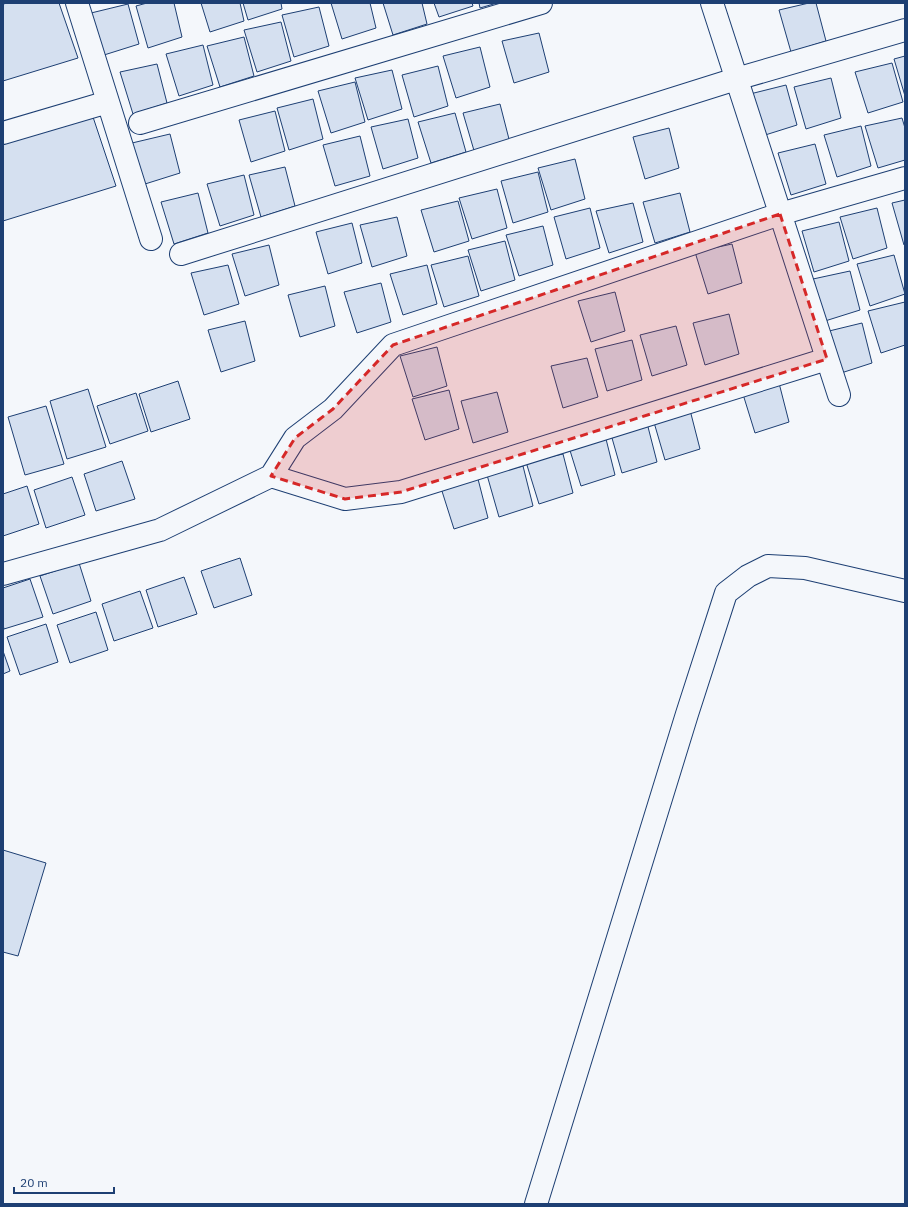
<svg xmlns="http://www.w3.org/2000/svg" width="908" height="1207" font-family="'IBM Plex Sans',sans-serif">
<rect width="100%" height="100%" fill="#f4f7fb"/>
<path fill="#d5e0f0" stroke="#1d3f73" d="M8,3H59L78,58L3,81V4Z
M147,3H174L182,37L148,48L136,6Z
M201,3H240L244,21L210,32Z
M243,3H281L282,9L248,20Z
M331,3H370L376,28L342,39Z
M383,3H422L427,24L393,35Z
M434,3H472L473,6L439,17Z
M479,3H497L480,8Z
M809,3H816L826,41L791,52L779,10Z
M128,4L139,44L104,55L91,13Z
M319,7L329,46L294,57L282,15Z
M281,22L291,61L257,72L244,30Z
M539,33L549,72L514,83L502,41Z
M244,37L254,76L220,87L207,46Z
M203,45L213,85L179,96L166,54Z
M480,47L490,87L456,98L443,56Z
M905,56V96L894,59Z
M892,63L903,102L868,113L855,72Z
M157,64L167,103L133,114L120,72Z
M438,66L448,106L414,117L402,75Z
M392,70L402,109L368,120L355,78Z
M831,78L841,118L806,129L794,87Z
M355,82L365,122L331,133L318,91Z
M786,85L797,125L762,136L750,94Z
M313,99L323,139L289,150L277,108Z
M500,104L510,143L475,154L463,113Z
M275,111L285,151L251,162L239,120Z
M455,113L466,152L431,163L418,122Z
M93,117L116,186L3,221V144Z
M902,118L905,128V160L878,168L865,126Z
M408,119L418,158L383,169L371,127Z
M861,126L871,166L837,177L824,135Z
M669,128L679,168L645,179L633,137Z
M170,134L180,173L145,184L132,143Z
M360,136L370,176L335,186L323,145Z
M815,144L826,184L791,195L778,153Z
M575,159L585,199L551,210L538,168Z
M285,167L295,206L261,217L249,175Z
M538,172L548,212L513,223L501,181Z
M244,175L254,215L220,226L207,184Z
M497,189L507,228L472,239L459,198Z
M198,193L208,233L174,244L161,202Z
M680,193L690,232L655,243L643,202Z
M905,200V245H904L892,203Z
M458,201L469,241L434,252L421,210Z
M633,203L643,242L609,253L596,211Z
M590,208L600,248L566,259L554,217Z
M877,208L887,248L853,259L840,217Z
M397,217L407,256L372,267L360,225Z
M839,222L849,261L814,272L802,231Z
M352,223L362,263L328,274L316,232Z
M543,226L553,265L519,276L506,235Z
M505,241L515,280L481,291L468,250Z
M732,244L742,283L708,294L695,252Z
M269,245L279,285L245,296L232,254Z
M894,255L905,294L870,306L857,264Z
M468,256L479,296L444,307L431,265Z
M228,265L239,304L204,315L191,273Z
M427,265L437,304L403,315L390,274Z
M850,271L860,310L825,321L813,279Z
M381,283L391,322L357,333L344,292Z
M325,286L335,326L300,337L288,295Z
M615,292L625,331L591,342L578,301Z
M905,302V345L881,353L868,311Z
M729,314L739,354L705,365L693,323Z
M245,321L255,361L221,372L208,330Z
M862,323L872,363L838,374L825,332Z
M676,326L687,365L652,376L640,335Z
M632,340L642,380L607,391L595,349Z
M437,347L447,386L413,397L400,356Z
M587,358L598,397L563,408L551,366Z
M178,381L190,419L151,432L139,394Z
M779,383L789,422L755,433L742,391Z
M88,389L106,447L67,459L50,401Z
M449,390L459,429L425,440L412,399Z
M497,392L508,432L473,443L461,401Z
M136,393L148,431L110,444L97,406Z
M46,406L64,464L25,475L8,417Z
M690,410L700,449L665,460L653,419Z
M647,423L657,462L622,473L610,431Z
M605,435L615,475L581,486L568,444Z
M563,454L573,493L539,504L526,462Z
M122,461L135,499L96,511L84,474Z
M523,466L533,506L499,517L487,475Z
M72,477L85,515L46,528L34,490Z
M478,479L488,518L454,529L441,488Z
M27,486L39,524L3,536V494Z
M240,558L252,595L214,608L201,571Z
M79,563L91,601L53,614L40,576Z
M184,577L197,614L158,627L146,590Z
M30,579L43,617L4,629L3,625V588Z
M140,591L153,628L114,641L102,604Z
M96,612L108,650L70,663L57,625Z
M46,624L58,662L20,675L7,637Z
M3,651L10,671L3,674Z
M3,850L46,863L18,956L3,952Z"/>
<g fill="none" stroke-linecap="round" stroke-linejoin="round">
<g stroke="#1d3f73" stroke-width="24">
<path id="street" d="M77,3L151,239
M712,3L839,395
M140,123L541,3
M3,133L108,102
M181,254L736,79L905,30
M271,476L345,499L401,492L827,359
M3,574L160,530L271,476L295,438L333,409L393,345L780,214L905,178
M536,1204L687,714L726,593L748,576L768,566L805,568L905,591"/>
</g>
<use href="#street" stroke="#f4f7fb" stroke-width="22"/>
</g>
<path fill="#d62828" fill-opacity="0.2" stroke="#d62828" stroke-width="3" stroke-dasharray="8 5" stroke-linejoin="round" d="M780,214L827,359L401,492L345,499L271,476L295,438L333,409L393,345Z"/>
<rect width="908" height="1207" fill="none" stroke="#1d3f73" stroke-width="8"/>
<path d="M14 1187v6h100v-6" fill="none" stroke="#1d3f73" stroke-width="2"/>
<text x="20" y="1187" font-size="12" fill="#1d3f73" stroke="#f4f7fb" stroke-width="3" paint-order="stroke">20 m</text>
</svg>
